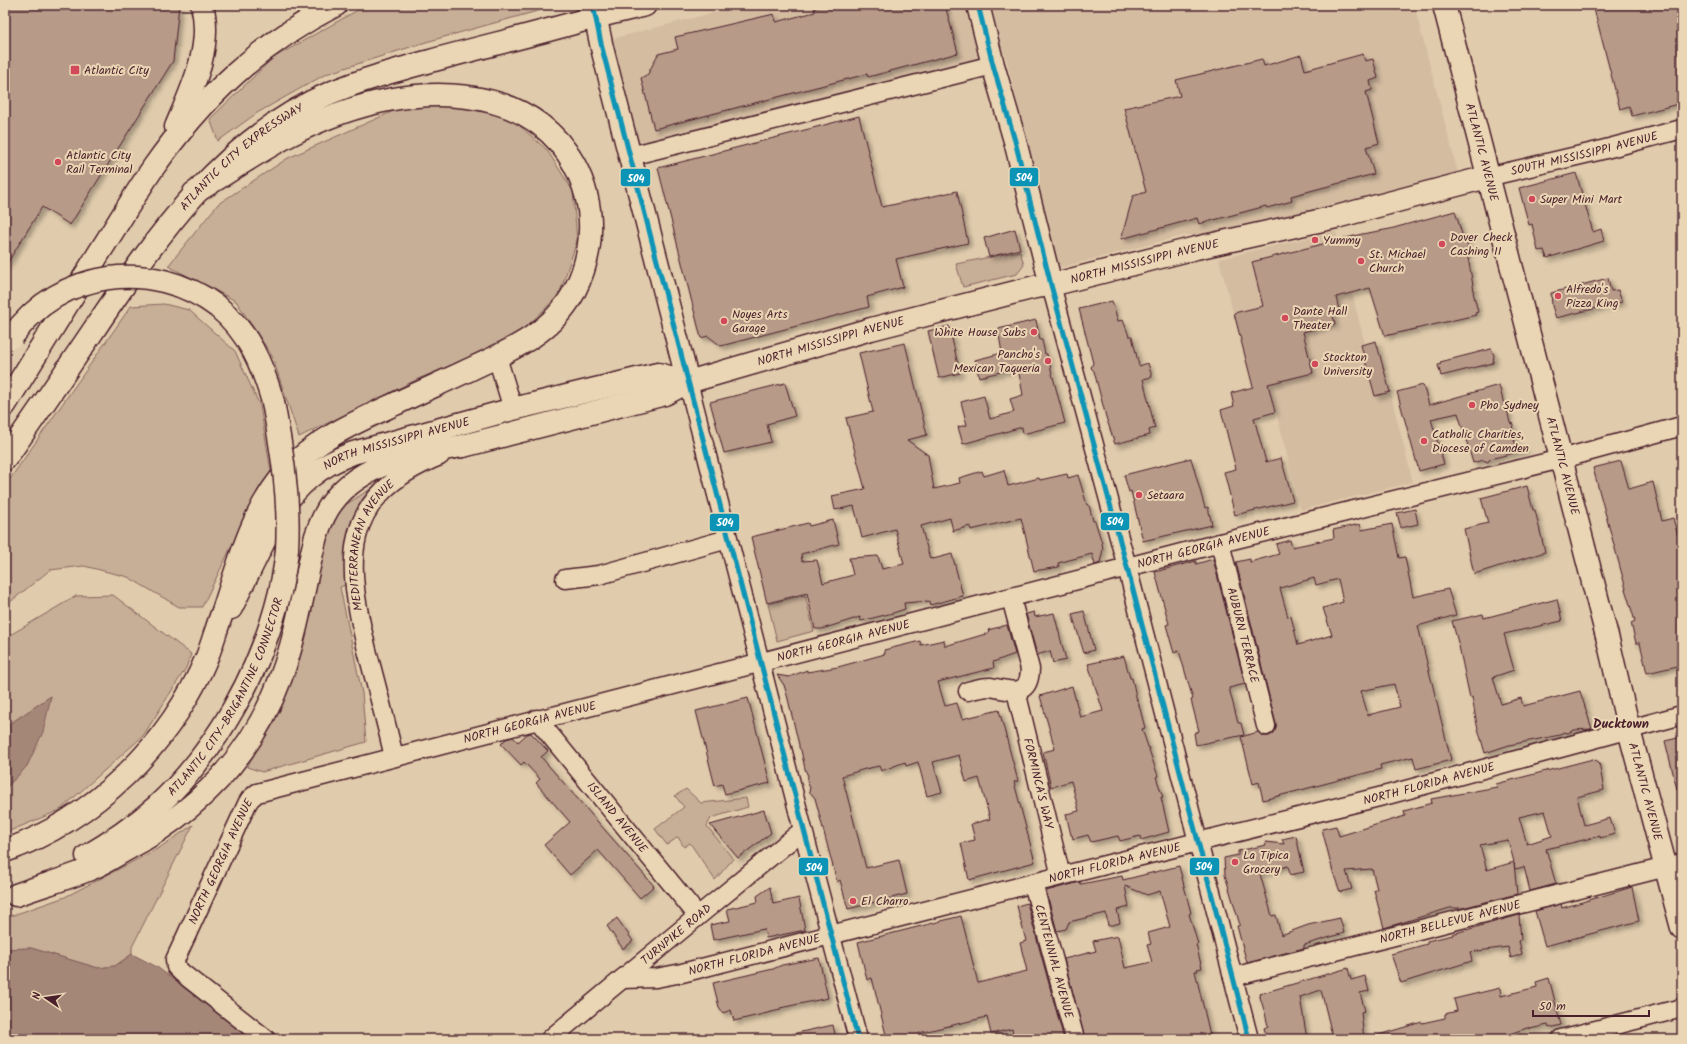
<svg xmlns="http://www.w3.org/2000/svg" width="1687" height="1044" font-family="Kalam,sans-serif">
<defs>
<filter id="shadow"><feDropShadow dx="3.5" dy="3.5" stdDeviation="2" flood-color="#0004"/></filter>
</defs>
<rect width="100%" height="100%" fill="#e0cbac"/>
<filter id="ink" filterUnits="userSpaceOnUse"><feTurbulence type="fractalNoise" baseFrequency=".025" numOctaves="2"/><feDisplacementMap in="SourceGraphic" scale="8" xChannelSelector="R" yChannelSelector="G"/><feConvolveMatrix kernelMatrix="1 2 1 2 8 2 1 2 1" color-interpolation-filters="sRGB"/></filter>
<g filter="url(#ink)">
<path fill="#d4bca1" d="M744,5H1414L1458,173L1231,232L1214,235H1187L1177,237L1059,268L1005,54L640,149L611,39Z
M1336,231L1365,344L1390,392L1413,482L1301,510L1269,384L1253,388L1219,259Z"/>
<path fill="#c7ae96" stroke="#886660" d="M375,5H559L426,42L326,74L257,113L218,141L210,119L273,58L356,11Z
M454,104L512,119L547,150L573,191L577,241L559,295L515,338L418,379L299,437L272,356L236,301L168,266L218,204L288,158L398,109Z
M1020,251L1024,265L1017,274L963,287L956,264Z
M164,304L189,310L235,351L260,406L271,471L255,498L202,607H179L128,577L84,566L50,570L5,606V486L131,306Z
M375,486L348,529V584L340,587L362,693L366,742L262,772L247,767L279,710L325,534L342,507Z
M113,595L191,654L186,668L143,736L60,810L5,833V789L27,766L51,696L5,727V638L76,596Z
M805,595L814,631L777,641L768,604Z
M686,789L701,803L746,798L748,807L711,818L707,826L733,859L715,880L690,843L684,847L678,837L667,845L655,829L684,807L675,796Z
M193,825L132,947V954L115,966L98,968L31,948L5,949V918L65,897L159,848Z"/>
<path fill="#a58778" stroke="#815d59" d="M51,696L43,732L27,766L5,789V727Z
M31,948L98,968L115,966L132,954L157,967L252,1039H5V949Z"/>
<path fill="#b79a88" stroke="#4a1f2b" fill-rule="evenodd" filter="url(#shadow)" d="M5,5H179L173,61L70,225L42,207L5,267Z
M825,5H945L958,53L868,77L867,74L654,129L641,78L648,74L658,54L678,49L675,37L774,14L776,22L815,12L814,8Z
M1593,5H1682V103L1632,116L1629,106L1620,109Z
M1363,54L1365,61L1373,59L1378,78L1370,81L1372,90L1366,92L1379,143L1366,147L1374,174L1291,196L1292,201L1267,208L1266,206L1199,224L1197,218L1121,239L1133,196L1146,192L1124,108L1180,96L1176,80L1262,59L1264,66L1301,55L1305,70Z
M859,116L882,207L957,191L968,243L896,259L903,287L867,297L869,307L721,346L708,336L701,338L658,168Z
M1576,173L1593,232L1601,229L1604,241L1547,258L1544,250L1538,251L1532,224L1529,225L1519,188Z
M1455,211L1462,234L1465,236L1469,252H1467L1474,291L1473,292L1478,312L1475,313L1476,315L1385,336L1370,288L1336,297L1339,310L1332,311L1335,324L1303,332L1313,373L1268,384L1275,412L1254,418L1266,462L1281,458L1293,501L1235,515L1224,472L1236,469L1221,410L1234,406L1231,393L1253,387L1234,313L1263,306L1252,262L1362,234L1390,229Z
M1015,229L1020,249L989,257L984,238Z
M1608,278L1611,291L1618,290L1622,302L1556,318L1552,306L1551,293Z
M1112,301L1118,321L1123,320L1129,336H1132L1139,366L1148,363L1152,377L1143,379L1155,428L1149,430L1150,435L1115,444L1106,417L1094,371L1091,368L1093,363L1079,309Z
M1036,320L1040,340H1042L1045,354H1047L1065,423L1023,434L1022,427L963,444L958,427L967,425L961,402L984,396L990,419L1014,412L1010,399L1023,395L1018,368L979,377L975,360L1002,353L998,329Z
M949,326L960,373L939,378L928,331Z
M1376,341L1390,392L1375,396L1361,345Z
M905,343L927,435L907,440L928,455L934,489L960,483L959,478L982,471L984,476L1004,470L1008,486L1039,478L1040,480L1067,474L1068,478L1078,475L1087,505H1089L1093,521H1095L1102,543L1103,549L1100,563L1095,565L1092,554L1058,563L1059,567L1034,571L1021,518L971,530L970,526L953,531L950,518L921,526L930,559L933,558V559L952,554L963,596L930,605L929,601L904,603L905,609L893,613L861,621L860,617L822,629H815L807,593L767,603L751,537L808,523L809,526L833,520L839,544L801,554L802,561L817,560L823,583L853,575L849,558L878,556L882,569L904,564L895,529L862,538L854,506L835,510L832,496L865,489L846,418L873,412L859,353Z
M1491,349L1494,355L1493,363L1441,376L1438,365L1441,364L1440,362Z
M785,383L795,416L767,424L771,442L724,453L710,402Z
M1423,385L1429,405L1499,385L1505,408L1507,409L1510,423L1513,424L1512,430L1515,443L1526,450L1490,459L1488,462L1483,460L1473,463L1458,413L1431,419L1444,464L1419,471L1397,392Z
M1191,458L1205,508L1208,507L1212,525L1143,541L1131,491L1129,492L1124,475Z
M1621,461L1629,489L1653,482L1662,521L1673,518L1682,551V665L1647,673L1640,643H1636L1631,623L1635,621L1625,589H1626L1593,468Z
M1527,486L1533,510H1535L1545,552L1474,574L1464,529L1488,523L1481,498Z
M1415,509L1418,524L1401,528L1397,513Z
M1360,524L1362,530L1392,524L1399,558L1405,557L1413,597L1448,589L1456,615L1418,626L1451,760L1416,769L1413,757L1380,765L1381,769L1263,800L1259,782L1253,784L1241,737L1258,732L1263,736H1269L1274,733L1276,728V724L1236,562L1250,559V562L1279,554L1276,544L1290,540L1292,547L1334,538L1333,530ZM1314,578L1316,585L1338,579L1343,602L1323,608L1332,635L1298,645L1291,616L1288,617L1280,588ZM1394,684L1400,707L1368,715L1361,691Z
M1213,559L1245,684L1229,688L1238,723H1241L1244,735L1196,745L1194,733L1199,731L1191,700L1193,699L1179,651L1174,653L1166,625L1169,624L1155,572L1196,561V564Z
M1557,599L1562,621L1504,634L1514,670L1493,677L1501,704L1521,698L1523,706L1580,691L1592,729L1574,730L1568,733L1563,732L1560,735L1509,745L1485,753L1477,725L1472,697L1470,698L1459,646L1452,621L1483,614L1484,618Z
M1084,611L1094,650L1084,653L1072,614Z
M1034,612L1035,617L1054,613L1066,660L1053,663L1050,651L1037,655L1026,614Z
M1007,625L1015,654L993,662L994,668L938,682L945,706L957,703L962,719L999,710L1018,781L1014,782L1035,862L969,880L961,843L975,840L971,824L990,819L979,778L966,782L959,755L933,762L942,792L927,796L918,762L906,766L905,762L881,771L879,766L865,769L842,776L866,868L899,860L907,894L848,909L840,880L837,882L815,798L809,791L810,788L807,781L808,776L805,769L801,750L799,748V745L787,695L784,685L777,675L789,677L807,670V672L838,667L885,654L884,650L920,641L921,645L944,640L945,646L989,633L988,630Z
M1124,656L1130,678H1132L1137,701H1138L1145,728L1142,729L1158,776L1156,777L1163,797H1161L1169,832L1141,840L1140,836L1120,841L1118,836L1091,842L1088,835L1073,839L1072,835H1071L1066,814L1079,811L1071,781L1051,787L1043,752L1055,749L1040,696L1072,686L1080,717L1103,711L1088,664Z
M748,698L770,783L725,794L722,784L715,786L696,711Z
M531,733L548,751L541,757L654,886L640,898L598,850L570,875L544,845L570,822L536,783L540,779L524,762L521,765L501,744L506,739L513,737L518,742L527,734Z
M1682,737V788L1677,789L1665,741Z
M1593,759L1599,762L1604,790L1577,797L1584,825L1610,818L1615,834L1600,838V836L1546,849L1556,884L1530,891L1524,867L1515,869L1514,863L1517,894L1462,908H1450L1384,928L1374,890L1377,889L1372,869L1346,871L1352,889L1340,892L1333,872L1322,829L1336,826L1339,836L1405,816L1404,811L1432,803L1431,799L1497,787L1496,784ZM1545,811L1552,836L1527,844L1519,817ZM1508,840L1514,862L1487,870L1480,845Z
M764,810L771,833L738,858L710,825Z
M1296,836L1304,872L1290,875L1288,866L1260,874L1272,916L1276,915L1281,935L1308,925L1340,918L1344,933L1304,945V948L1247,963L1237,926L1240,925L1225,875L1224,858L1238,855V851L1266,845L1265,842L1284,844L1282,839Z
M1179,866L1191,913L1189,914L1198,944L1196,945L1202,968L1197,969L1198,971H1195L1211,1039H1085L1064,959L1096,951L1093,941L1118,936L1125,968L1152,962L1147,945L1151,944L1148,933L1170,927L1160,891L1147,895L1125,886L1129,907L1117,910L1120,923L1108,926L1106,913L1069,922L1066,929L1057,931L1046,891L1080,882L1081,884L1122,876L1123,880Z
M770,887L773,904L799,898L805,930L766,938L764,929L713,940L710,925L730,921L727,909L758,902L757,896Z
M1632,887L1639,921L1545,946L1535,911L1561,904L1562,908Z
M1027,903L1064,1039H1014L1012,1029L991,1034L987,1017L919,1033L921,1039H887L872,978L867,980L858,942L961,916L978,983L1027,971L1020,943L1026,941L1017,906Z
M1519,915L1521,940L1519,941L1522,954L1511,958L1508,947L1470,952L1472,961L1401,983L1391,954L1427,944V941L1453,935L1452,934Z
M617,918L633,941L623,949L607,926Z
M819,958L828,998L780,1008V1010L734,1021L731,1010L723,1013L719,1007L713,983L773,969L782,965Z
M1348,968L1351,980L1365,976L1369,991L1360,993L1365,1011L1361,1012L1364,1039H1333L1321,990L1300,997L1307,1039H1267L1264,1028L1268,1026L1265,1013L1259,994Z
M1549,978L1561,1025L1549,1028L1548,1025L1530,1029V1027L1497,1038L1496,1035L1479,1039H1376L1375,1036L1422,1022V1023L1445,1018V1014L1457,1011L1454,999L1500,988L1501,996L1537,987L1536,982Z
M833,1025L836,1039H793L792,1034Z"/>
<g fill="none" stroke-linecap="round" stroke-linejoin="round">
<g stroke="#4a1f2b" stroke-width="21">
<g id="minor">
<path d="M630,156L993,65"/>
<path id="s1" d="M1487,177L1598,151L1682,129"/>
<path d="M1051,285L1127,567L1249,1039"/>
<path d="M497,357L513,409"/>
<path d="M688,382L803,830L858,1039"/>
<path id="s2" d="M1220,543L1266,726"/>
<path d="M565,579L599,575L728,539"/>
<path d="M968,691C975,689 982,687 990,687C1010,690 1029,699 1030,669L1011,598"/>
<path id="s3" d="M1016,691L1061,876"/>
<path id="s4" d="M537,719L698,916"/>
<path id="s5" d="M394,757C386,722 377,688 368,654C345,562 338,497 440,456"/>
<path id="s6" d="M1033,883L1075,1039"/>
<path id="s7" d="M1233,977L1682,863"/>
<path id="s8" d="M622,979L656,978L682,973L1061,876L1391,794L1682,715"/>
<path id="s9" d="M266,1039L182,973L176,967L175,960L247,804L250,799L257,793L1220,543L1561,459L1682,426"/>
<path id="s10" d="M550,1039L698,916L803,830"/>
<path d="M1561,1039L1682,1008"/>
</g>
</g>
<g stroke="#4a1f2b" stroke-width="25">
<g id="major">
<path d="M593,5L602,48L688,382"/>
<path d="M978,5L993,65L1015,141L1051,285"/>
<path d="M595,17L645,5"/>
<path id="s11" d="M463,446L665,394L688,382L871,329L1035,287L1051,285L1196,248L1336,217L1487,177"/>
<path id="s12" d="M231,608L277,515C298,484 318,466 353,453L513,409L658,374L688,382"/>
</g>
</g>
<g stroke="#4a1f2b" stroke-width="25">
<g id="highway">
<path id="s13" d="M1444,5L1609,644L1629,730L1682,928"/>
<path d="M176,127C192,89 213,47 202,5"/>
<path d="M218,307C249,333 262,364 273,402"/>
<path d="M5,405C36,354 68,304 99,253C117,225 134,196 153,168C203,97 258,45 336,5"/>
<path id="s14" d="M5,459C35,417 64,374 93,331C156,237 223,139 330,93C363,79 397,70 430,61C485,46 541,33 595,17"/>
<path d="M5,851C94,819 170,745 207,657C213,642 217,626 223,611C239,563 252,510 286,472C315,440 354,423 393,405C420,392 448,380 475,367C514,349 553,331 574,292C595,251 596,205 574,164C557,133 528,111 493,102C425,84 352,103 290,135C257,152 226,174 194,193"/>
<path id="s15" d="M87,856C111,842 134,826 156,807C217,751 261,671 280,592"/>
<path d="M16,895C40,886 66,879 90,869C101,865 112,858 122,852C196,813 252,757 281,677C298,632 304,583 316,536C320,525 324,513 332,503C360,463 417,453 463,446"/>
</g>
</g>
<use href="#minor" stroke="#ead6b4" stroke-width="18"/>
<use href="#major" stroke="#ead6b4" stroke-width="22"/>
<use href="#highway" stroke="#ead6b4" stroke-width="22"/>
<g stroke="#4a1f2b" stroke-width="25" stroke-linecap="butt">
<path id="highway-bridge" d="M12,337C59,269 153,258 218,307
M273,402C282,451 290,499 287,549C286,563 283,578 280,592"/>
</g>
<use href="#highway-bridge" stroke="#ead6b4" stroke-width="22"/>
<g stroke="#ead6b4" stroke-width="8">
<path id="bus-1" d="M593,5L602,48L858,1039
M978,5L993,65L1015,141L1051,285L1127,567L1249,1039"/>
</g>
<use href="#bus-1" stroke="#0b94b6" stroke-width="5"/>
</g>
</g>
<g fill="#d1495b" stroke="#ead6b4" stroke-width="1.5">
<rect x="70" y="65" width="10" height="10" rx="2"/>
<circle cx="58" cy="162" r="4"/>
<circle cx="1532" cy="199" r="4"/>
<circle cx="1315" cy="240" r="4"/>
<circle cx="1442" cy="244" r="4"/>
<circle cx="1361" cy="261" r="4"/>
<circle cx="1558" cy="296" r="4"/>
<circle cx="1285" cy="318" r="4"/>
<circle cx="724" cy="321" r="4"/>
<circle cx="1034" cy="332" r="4"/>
<circle cx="1048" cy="361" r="4"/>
<circle cx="1315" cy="364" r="4"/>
<circle cx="1472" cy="405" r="4"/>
<circle cx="1424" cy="441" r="4"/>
<circle cx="1139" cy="495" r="4"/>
<circle cx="1235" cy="862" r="4"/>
<circle cx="853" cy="901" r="4"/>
</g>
<g text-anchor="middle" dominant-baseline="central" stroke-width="4" stroke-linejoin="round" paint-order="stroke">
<g font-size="12" fill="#4a1f2b" stroke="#ead6b4" text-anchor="start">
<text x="84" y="70">Atlantic City</text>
<text x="66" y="155">Atlantic City<tspan x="66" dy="14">Rail Terminal</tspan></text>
<text x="1540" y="199">Super Mini Mart</text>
<text x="1450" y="237">Dover Check<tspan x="1450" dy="14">Cashing II</tspan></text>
<text x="1323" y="240">Yummy</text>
<text x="1369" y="254">St. Michael<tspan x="1369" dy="14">Church</tspan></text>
<text x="1566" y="289">Alfredo's<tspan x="1566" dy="14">Pizza King</tspan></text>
<text x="1293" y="311">Dante Hall<tspan x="1293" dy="14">Theater</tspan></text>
<text x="732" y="314">Noyes Arts<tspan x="732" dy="14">Garage</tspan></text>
<text x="1026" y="332" text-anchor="end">White House Subs</text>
<text x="1040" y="354" text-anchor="end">Pancho's<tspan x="1040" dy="14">Mexican Taqueria</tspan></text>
<text x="1323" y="357">Stockton<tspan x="1323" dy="14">University</tspan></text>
<text x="1480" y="405">Pho Sydney</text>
<text x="1432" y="434">Catholic Charities,<tspan x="1432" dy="14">Diocese of Camden</tspan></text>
<text x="1147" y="495">Setaara</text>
<text x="1243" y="855">La Tipica<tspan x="1243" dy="14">Grocery</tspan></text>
<text x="861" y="901">El Charro</text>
</g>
<g font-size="12" fill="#4a1f2b" stroke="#ead6b4">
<text stroke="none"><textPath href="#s13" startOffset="152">ATLANTIC AVENUE</textPath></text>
<text stroke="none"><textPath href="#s1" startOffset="100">SOUTH MISSISSIPPI AVENUE</textPath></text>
<text stroke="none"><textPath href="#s14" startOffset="386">ATLANTIC CITY EXPRESSWAY</textPath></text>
<text stroke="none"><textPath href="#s11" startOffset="707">NORTH MISSISSIPPI AVENUE</textPath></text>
<text stroke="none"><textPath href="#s11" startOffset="383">NORTH MISSISSIPPI AVENUE</textPath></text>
<text stroke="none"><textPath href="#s12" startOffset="248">NORTH MISSISSIPPI AVENUE</textPath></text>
<text stroke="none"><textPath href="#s13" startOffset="476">ATLANTIC AVENUE</textPath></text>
<text stroke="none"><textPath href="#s5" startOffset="221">MEDITERRANEAN AVENUE</textPath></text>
<text stroke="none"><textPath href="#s9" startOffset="1287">NORTH GEORGIA AVENUE</textPath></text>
<text stroke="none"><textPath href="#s2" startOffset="95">AUBURN TERRACE</textPath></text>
<text stroke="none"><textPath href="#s9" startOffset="915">NORTH GEORGIA AVENUE</textPath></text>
<text stroke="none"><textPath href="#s15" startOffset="217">ATLANTIC CITY–BRIGANTINE CONNECTOR</textPath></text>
<text stroke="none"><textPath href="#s9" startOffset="591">NORTH GEORGIA AVENUE</textPath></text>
<text stroke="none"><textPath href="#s8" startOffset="831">NORTH FLORIDA AVENUE</textPath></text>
<text stroke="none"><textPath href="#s3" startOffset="95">FORMINCA'S WAY</textPath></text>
<text stroke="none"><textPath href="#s13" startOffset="812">ATLANTIC AVENUE</textPath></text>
<text stroke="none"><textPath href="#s4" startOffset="127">ISLAND AVENUE</textPath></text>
<text stroke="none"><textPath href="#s9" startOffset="231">NORTH GEORGIA AVENUE</textPath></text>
<text stroke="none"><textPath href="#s8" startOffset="507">NORTH FLORIDA AVENUE</textPath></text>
<text stroke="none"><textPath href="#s7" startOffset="224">NORTH BELLEVUE AVENUE</textPath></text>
<text stroke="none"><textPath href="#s10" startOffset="164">TURNPIKE ROAD</textPath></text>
<text stroke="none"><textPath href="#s8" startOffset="135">NORTH FLORIDA AVENUE</textPath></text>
<text stroke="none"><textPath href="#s6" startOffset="81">CENTENNIAL AVENUE</textPath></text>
</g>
<g font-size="13" font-weight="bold" fill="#4a1f2b" stroke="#ead6b4">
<text x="1621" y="724">Ducktown</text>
</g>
</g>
<g stroke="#ead6b4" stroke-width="1.5">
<rect x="1009" y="167" width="30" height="20" rx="4" fill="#0b94b6"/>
<rect x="620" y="168" width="31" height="19" rx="4" fill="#0b94b6"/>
<rect x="1100" y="512" width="30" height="19" rx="4" fill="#0b94b6"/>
<rect x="709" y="513" width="31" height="19" rx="4" fill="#0b94b6"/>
<rect x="1189" y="857" width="31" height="19" rx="4" fill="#0b94b6"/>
<rect x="798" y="857" width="31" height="19" rx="4" fill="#0b94b6"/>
</g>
<g font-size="11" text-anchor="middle" font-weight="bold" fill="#fff">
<text x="1024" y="181">504</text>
<text x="636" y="182">504</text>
<text x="1115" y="525">504</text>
<text x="725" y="526">504</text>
<text x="1204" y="870">504</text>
<text x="814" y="871">504</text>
</g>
<rect width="1687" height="1044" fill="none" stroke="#ead6b4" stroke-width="20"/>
<rect x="10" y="10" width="1667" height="1024" fill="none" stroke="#4a1f2b" stroke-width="1.5" filter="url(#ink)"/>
<g transform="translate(46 998) rotate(283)" stroke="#ead6b4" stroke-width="3" paint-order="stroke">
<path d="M0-3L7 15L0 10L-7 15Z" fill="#4a1f2b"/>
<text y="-6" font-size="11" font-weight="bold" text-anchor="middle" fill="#4a1f2b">N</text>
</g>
<path d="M1533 1010v6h116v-6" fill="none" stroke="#4a1f2b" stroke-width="2"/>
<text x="1539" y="1010" font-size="12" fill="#4a1f2b" stroke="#ead6b4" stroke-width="3" paint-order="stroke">50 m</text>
</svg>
